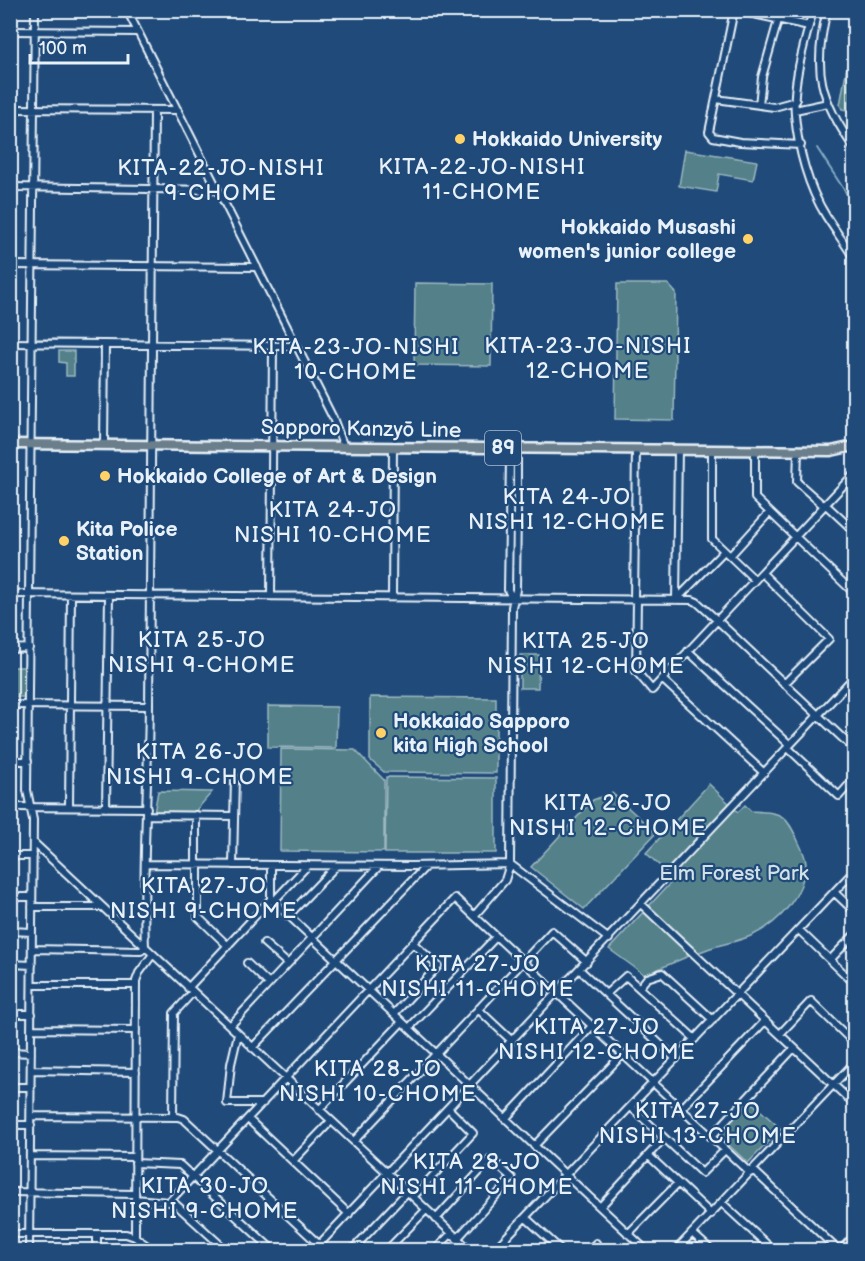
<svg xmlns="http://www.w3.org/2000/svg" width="865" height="1261" font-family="'Balsamiq Sans',sans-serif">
<rect width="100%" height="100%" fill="#1f4a7a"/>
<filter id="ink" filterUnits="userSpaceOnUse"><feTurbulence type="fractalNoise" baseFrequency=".0167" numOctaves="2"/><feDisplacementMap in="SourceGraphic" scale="12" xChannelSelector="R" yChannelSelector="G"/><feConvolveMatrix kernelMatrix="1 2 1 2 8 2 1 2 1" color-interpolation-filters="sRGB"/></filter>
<g filter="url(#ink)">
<path fill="#528089" stroke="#9db8c0" stroke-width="1.5" d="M848,61L854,62V111L842,109L840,105Z
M685,150L757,161L753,180L719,174L716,192L679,186Z
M415,283L492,284L491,366L414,365Z
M617,284H668L676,293L674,420L615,419Z
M59,351H74V376H66V363L59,362Z
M520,655H539L538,688H520Z
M11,667H24V697H11Z
M370,697L496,698V773L384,772L370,760Z
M268,706L337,707L336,748L268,747Z
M281,749L355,750L384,780V852L280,851Z
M386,777L496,778V853H385Z
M709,784L738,812L745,805L751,811C782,813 785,812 799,843C802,849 806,857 806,864C803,895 781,922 753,935C738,942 720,944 705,950C685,957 665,966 645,975L609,949L674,879L646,853Z
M158,791L212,792L193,814L154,813Z
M612,793L656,833L584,909L531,867L593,800Z
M749,1100L781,1129L748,1163L718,1135Z"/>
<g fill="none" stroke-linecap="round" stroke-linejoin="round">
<path stroke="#86abc4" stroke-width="2" d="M817,148L854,205"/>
<g stroke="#e8f1f8" stroke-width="10">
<path id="minor" d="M127,10L333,418L344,447
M734,10L709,132L713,137L740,142L801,145
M735,10L809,26
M813,10C805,43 792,81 795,115C798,149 808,187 826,216C835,230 845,244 854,258
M827,10C812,71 820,98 854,148
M10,31L138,32
M716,99L774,107L796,101
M759,105L762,77L781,10
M10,109L178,110
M795,110L828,103
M10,187L217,190
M10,265L257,267
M10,343L297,346
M104,444L105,344
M514,448L517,459V511L516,590L512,607L510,864L609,939
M712,450V539L755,580
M755,450V498L854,593
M798,450L797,482L824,506
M825,504L854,531
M730,556L769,513
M762,573L829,639L784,684
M847,586L854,578
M10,594L692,600L697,602L717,620L854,749
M271,596L273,346
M392,597L393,447
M512,598L508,590L510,458L514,448
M634,600L636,449
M637,600L636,671L652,690L854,474
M676,600L678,449
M676,600L724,551
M10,649L29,648
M688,651L790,745
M662,679L763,772
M10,705L149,706
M787,747L839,796L854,779
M10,761H28
M10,807L147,808
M69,807L71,595
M106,808L109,595
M146,815L234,816
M33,842L470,1250
M10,856H33
M145,864L412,866L510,864L505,880L474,916
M196,864V815
M198,864V917L228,946
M233,865L235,778
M271,865V899L646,1250
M834,892L854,911
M10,897H32
M273,902L308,865
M641,904L854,1104
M32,907H101
M288,916L336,866
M799,930L854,983
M10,931L32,932
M264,943L287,963
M145,947C142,867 148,787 149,706L154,110
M32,949L141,951L145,947
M830,960L854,935
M247,963L269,984
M10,964L32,965
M580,970L676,1059
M32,985H136
M188,988L271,899
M639,988L647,978L662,973L713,1020
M606,994L626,976L695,1039
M478,1009L512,1041
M10,1014H32
M394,1014L438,966L413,943
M230,1026L379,866
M409,1028L496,937
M31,1029L136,1030
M238,1034L231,1064L227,1103H263
M780,1034L811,1001L854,1043
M252,1048L426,866
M10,1052L31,1053
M31,1070L136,1072
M10,1087H31
M631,1107L702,1173L725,1150
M681,1109L765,1021
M319,1110L402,1022
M31,1116L178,1117L184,1119L325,1250
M173,1117L174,1013L193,992
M248,1119L349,1214
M505,1119L591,1027
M10,1125H31
M711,1137L794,1048
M354,1141L552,931L587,962
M534,1146L622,1055
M648,1155L711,1214
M31,1156L135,1157
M293,1161L331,1121
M135,1163L180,1165L273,1250
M753,1170L838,1250
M10,1192L135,1194
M413,1197L473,1133L448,1108
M135,1199L169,1202L455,898L750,1173
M171,1200L226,1250
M722,1203L773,1250
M600,1207L664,1138
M526,1218L561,1250
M436,1219L491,1159L512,1178L457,1239
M692,1233L711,1250
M10,1234H126L135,1237L153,1250
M628,1234L678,1183
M135,1237L136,981L139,973L153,954
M29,1250L33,820L27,790L35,10
M97,1250V1234
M140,1250V1240
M314,1250L854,677
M352,1250L407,1192
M387,1250L426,1210
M435,1250L451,1234
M494,1250L854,871
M589,1250L596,1243
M676,1250L854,1063
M841,1250L854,1236"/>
</g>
<g stroke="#e8f1f8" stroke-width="13">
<path id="major" d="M10,444L831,451L854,446"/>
</g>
<use href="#minor" stroke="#1f4a7a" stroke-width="6"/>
<use href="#major" stroke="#6b7e8b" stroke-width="8"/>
</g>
</g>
<g fill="#ffd166" stroke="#1f4a7a" stroke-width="2">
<circle cx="460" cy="139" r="6"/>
<circle cx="748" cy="239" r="6"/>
<circle cx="105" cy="476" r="6"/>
<circle cx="64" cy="541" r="6"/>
<circle cx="381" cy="733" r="6"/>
</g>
<g text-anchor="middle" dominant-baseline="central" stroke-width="4.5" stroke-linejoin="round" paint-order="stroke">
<rect fill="#1f4a7a" stroke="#acbfd2" stroke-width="1.5" x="485" y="431" width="36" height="34" rx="4.5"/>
<g font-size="20" font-weight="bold" fill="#e8f1f8">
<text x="503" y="448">89</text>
</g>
<g font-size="21" font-weight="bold" fill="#e8f1f8" stroke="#1f4a7a" text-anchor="start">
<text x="472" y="139">Hokkaido University</text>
<text x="736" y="227" text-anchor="end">Hokkaido Musashi<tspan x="736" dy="24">women's junior college</tspan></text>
<text x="117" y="476">Hokkaido College of Art &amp; Design</text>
<text x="76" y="529">Kita Police<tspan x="76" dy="24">Station</tspan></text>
<text x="393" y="721">Hokkaido Sapporo<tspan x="393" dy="24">kita High School</tspan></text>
</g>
<g font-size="21" fill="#e8f1f8" stroke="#1f4a7a">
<text transform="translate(361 429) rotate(1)">Sapporo Kanzyō Line</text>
</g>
<g font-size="21" fill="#d2e0e7" stroke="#1f4a7a">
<text x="734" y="873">Elm Forest Park</text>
</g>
<g font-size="22" letter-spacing="1.5" fill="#e8f1f8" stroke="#1f4a7a">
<text x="482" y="167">KITA-22-JO-NISHI<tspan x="482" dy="25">11-CHOME</tspan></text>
<text x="221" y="168">KITA-22-JO-NISHI<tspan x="221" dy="25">9-CHOME</tspan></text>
<text x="588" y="346">KITA-23-JO-NISHI<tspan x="588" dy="25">12-CHOME</tspan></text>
<text x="356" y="347">KITA-23-JO-NISHI<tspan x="356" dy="25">10-CHOME</tspan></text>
<text x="567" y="497">KITA 24-JO<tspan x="567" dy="25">NISHI 12-CHOME</tspan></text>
<text x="333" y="510">KITA 24-JO<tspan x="333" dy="25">NISHI 10-CHOME</tspan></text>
<text x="202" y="640">KITA 25-JO<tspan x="202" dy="25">NISHI 9-CHOME</tspan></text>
<text x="586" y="641">KITA 25-JO<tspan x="586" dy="25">NISHI 12-CHOME</tspan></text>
<text x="200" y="752">KITA 26-JO<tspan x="200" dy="25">NISHI 9-CHOME</tspan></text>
<text x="608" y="803">KITA 26-JO<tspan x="608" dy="25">NISHI 12-CHOME</tspan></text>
<text x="204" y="886">KITA 27-JO<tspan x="204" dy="25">NISHI 9-CHOME</tspan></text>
<text x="478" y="964">KITA 27-JO<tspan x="478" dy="25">NISHI 11-CHOME</tspan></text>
<text x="597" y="1027">KITA 27-JO<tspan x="597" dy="25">NISHI 12-CHOME</tspan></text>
<text x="378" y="1069">KITA 28-JO<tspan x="378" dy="25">NISHI 10-CHOME</tspan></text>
<text x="698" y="1111">KITA 27-JO<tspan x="698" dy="25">NISHI 13-CHOME</tspan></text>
<text x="477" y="1162">KITA 28-JO<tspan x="477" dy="25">NISHI 11-CHOME</tspan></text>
<text x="205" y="1186">KITA 30-JO<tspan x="205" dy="25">NISHI 9-CHOME</tspan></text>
</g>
</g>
<rect width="865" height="1261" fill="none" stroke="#1f4a7a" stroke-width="36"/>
<rect x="18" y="18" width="829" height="1225" fill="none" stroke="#e8f1f8" stroke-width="2" filter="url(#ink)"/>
<path d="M30 54v9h98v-9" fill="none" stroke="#e8f1f8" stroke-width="3"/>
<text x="39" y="54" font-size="18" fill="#e8f1f8" stroke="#1f4a7a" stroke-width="4.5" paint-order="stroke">100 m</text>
</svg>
